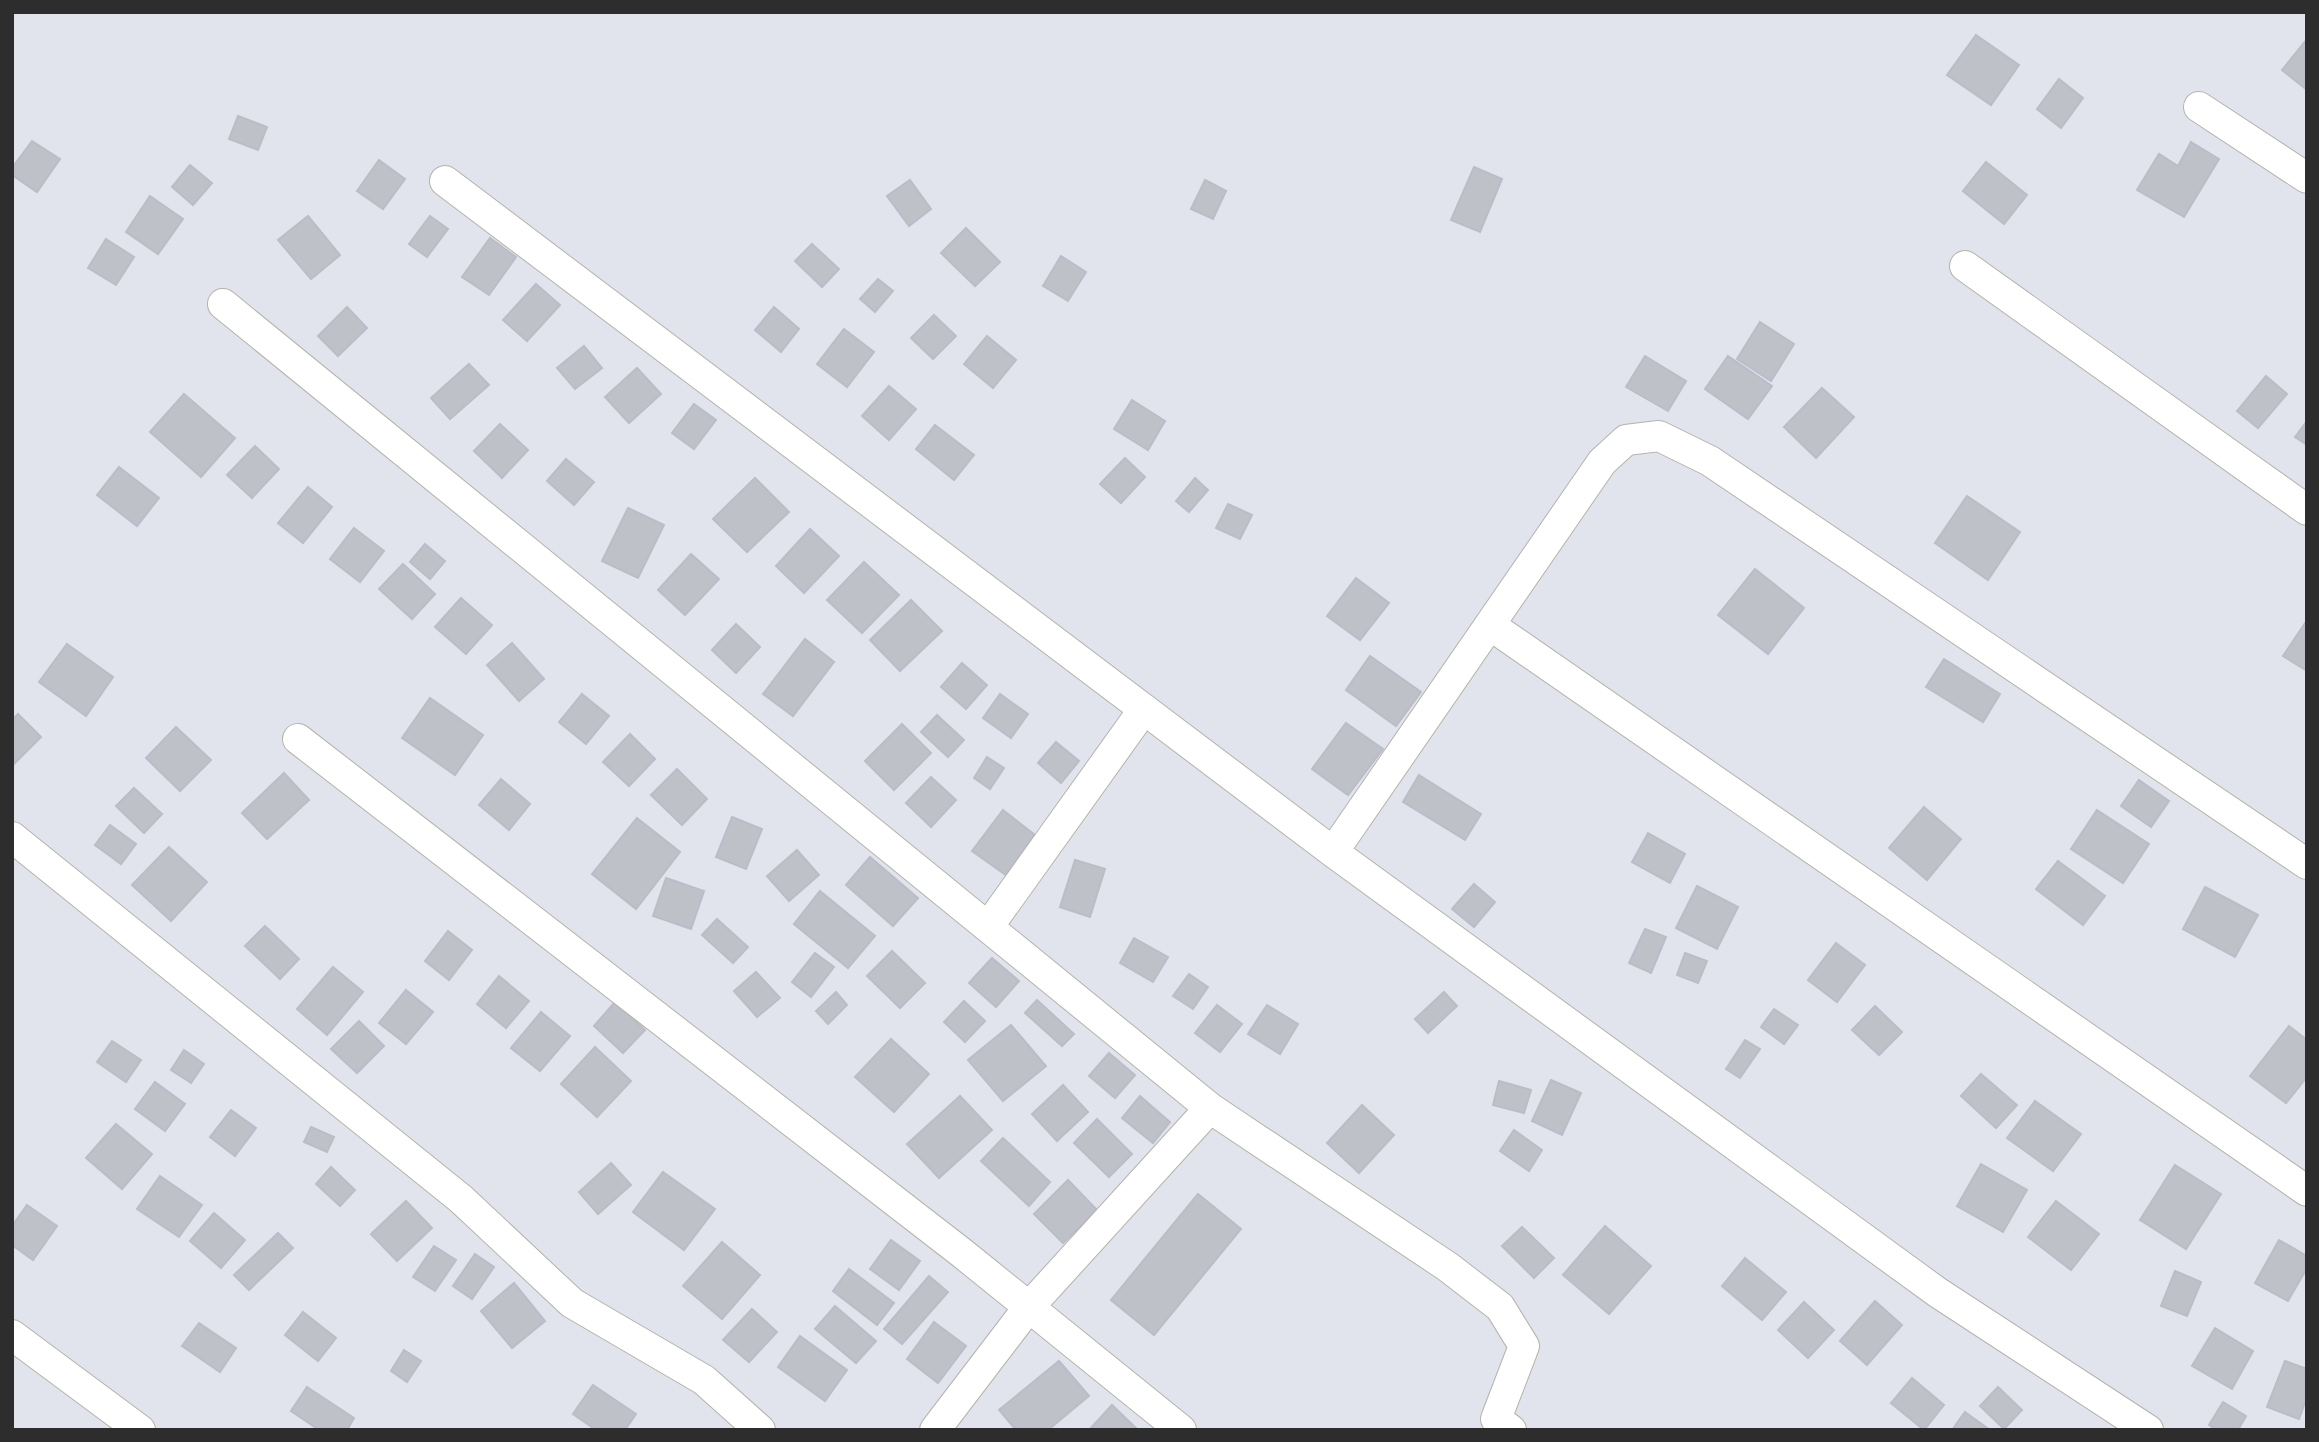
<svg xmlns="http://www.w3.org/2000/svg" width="2319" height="1442" font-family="'PT Sans Narrow',sans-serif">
<rect width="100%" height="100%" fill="#e1e3ed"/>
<path fill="#bfc1c9" stroke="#babcc8" stroke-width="2" d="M1976,35L2019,65L1991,105L1947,75Z
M2307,39V90L2282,70Z
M2059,79L2083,98L2061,128L2037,109Z
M238,116L267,127L258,150L229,139Z
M32,141L60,159L37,192L12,175V168Z
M2191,142L2219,159L2184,217L2137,190L2159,154L2178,166Z
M379,160L405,179L383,209L357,191Z
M1986,162L2027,195L2004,224L1963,191Z
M190,165L212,183L193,205L172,187Z
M1474,167L1502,179L1480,232L1451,220Z
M910,180L931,209L909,226L887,196Z
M1205,180L1226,191L1213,219L1191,209Z
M150,196L183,219L158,254L126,232Z
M308,216L340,255L311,279L278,240Z
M430,216L448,229L427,257L409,244Z
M966,228L1000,262L975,286L941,253Z
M490,238L516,257L489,295L462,277Z
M106,239L134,257L116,285L88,268Z
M812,244L839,269L822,287L795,261Z
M1061,256L1086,272L1068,301L1043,286Z
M878,279L893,291L875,312L860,299Z
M536,284L560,305L527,341L503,320Z
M347,307L367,328L338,356L318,336Z
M774,307L799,329L781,352L755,330Z
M934,315L956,336L933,359L911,338Z
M1760,322L1794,344L1771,381L1737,359Z
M844,329L874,352L847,387L817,364Z
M987,336L1016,360L993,388L964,364Z
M584,346L602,368L575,389L557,368Z
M1645,356L1686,381L1668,411L1626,387Z
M1728,356L1772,386L1748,419L1705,389Z
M469,364L489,385L450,419L431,398Z
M637,368L661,394L629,423L605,397Z
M2266,376L2287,394L2258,428L2237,411Z
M889,386L916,409L889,440L862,416Z
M1822,388L1854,417L1816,458L1784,427Z
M184,394L235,438L201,477L150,432Z
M1132,400L1165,421L1148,450L1114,429Z
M694,404L716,420L694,449L672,433Z
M2307,421V445L2295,437Z
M500,424L528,450L502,478L474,451Z
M935,425L974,455L954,480L916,449Z
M255,446L279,469L252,498L227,475Z
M1125,458L1145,477L1121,503L1100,484Z
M566,459L594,482L574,505L547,481Z
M119,467L159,498L137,526L97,495Z
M755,478L789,512L747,552L713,519Z
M1195,478L1208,490L1189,512L1176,501Z
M308,487L332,507L303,543L278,523Z
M1967,496L2020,532L1988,580L1935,543Z
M1228,504L1252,515L1240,539L1216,528Z
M628,508L664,525L638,578L602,561Z
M354,528L384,551L360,582L330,559Z
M810,529L839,556L804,593L776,566Z
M425,544L445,561L430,579L410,562Z
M691,554L719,579L685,615L658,590Z
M864,562L899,595L862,633L827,600Z
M403,564L435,594L412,619L379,589Z
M1755,569L1804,608L1768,654L1718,615Z
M1356,578L1389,603L1360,640L1327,616Z
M461,598L492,625L466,654L435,627Z
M911,600L942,631L900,671L870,640Z
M2307,620V671L2283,656Z
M736,624L760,647L736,673L712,650Z
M805,639L834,662L793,716L763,694Z
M512,643L544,679L519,701L487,665Z
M67,644L113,677L86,716L39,682Z
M1370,656L1421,692L1396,726L1346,690Z
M1944,659L2000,694L1983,722L1926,687Z
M962,663L987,685L966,709L941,687Z
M582,694L609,716L586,744L559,722Z
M1000,694L1028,714L1011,738L983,718Z
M430,698L483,735L455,775L402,738Z
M18,714L41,737L12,766V720Z
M937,715L964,740L948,757L921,732Z
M1346,723L1383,749L1348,795L1312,769Z
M902,724L931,753L894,790L865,761Z
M176,727L211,760L180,791L146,758Z
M630,734L655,759L629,786L603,762Z
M1056,742L1079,761L1061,783L1038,763Z
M987,757L1004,768L990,789L974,778Z
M677,769L707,799L682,825L651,795Z
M284,773L309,800L267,839L242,813Z
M1419,775L1481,814L1465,840L1403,802Z
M931,777L956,800L931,827L906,803Z
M501,779L530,804L509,830L479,805Z
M2139,780L2169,801L2151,827L2121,806Z
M134,788L162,814L144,833L116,806Z
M1924,807L1961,839L1927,880L1889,848Z
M1003,810L1035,835L1006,875L972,851Z
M2097,810L2149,844L2123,883L2071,849Z
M732,817L762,829L746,869L716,857Z
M637,818L680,852L636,909L592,874Z
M110,825L136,844L121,864L95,845Z
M1648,833L1685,854L1670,883L1632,862Z
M169,847L207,882L171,921L132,885Z
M797,850L819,875L789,901L767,876Z
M870,857L918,898L893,926L846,885Z
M1075,860L1105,869L1090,917L1060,907Z
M2058,861L2105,896L2083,925L2036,889Z
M666,878L704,891L691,929L653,916Z
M1474,884L1495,902L1474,927L1452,909Z
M1697,886L1738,907L1717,949L1676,928Z
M2205,887L2258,915L2235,957L2183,929Z
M820,891L875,936L848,968L794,924Z
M717,919L748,947L733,963L702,935Z
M265,926L299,959L280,979L245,946Z
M1645,929L1666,937L1651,973L1629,963Z
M448,931L472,950L449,980L425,961Z
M1134,938L1168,957L1153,982L1120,963Z
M1836,943L1865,965L1837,1002L1808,980Z
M892,951L925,983L900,1008L867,976Z
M815,953L834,967L811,997L792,982Z
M1685,953L1707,961L1698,983L1677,975Z
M992,958L1019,981L996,1007L969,983Z
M333,967L363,992L327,1035L297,1009Z
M756,972L780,998L757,1017L734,991Z
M1189,974L1208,987L1193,1009L1173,996Z
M499,976L529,1001L506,1028L477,1004Z
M406,990L433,1012L406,1044L379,1023Z
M836,992L847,1005L828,1024L816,1011Z
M1444,992L1457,1006L1428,1033L1415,1019Z
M1037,1000L1074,1034L1062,1046L1025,1013Z
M964,1001L985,1021L965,1042L944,1022Z
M615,1002L645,1030L623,1053L594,1026Z
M1217,1005L1242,1024L1220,1052L1195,1033Z
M1267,1005L1298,1024L1280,1054L1248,1034Z
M1875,1006L1902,1032L1879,1055L1852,1030Z
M1774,1009L1798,1025L1784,1044L1761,1027Z
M541,1012L570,1036L540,1071L511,1048Z
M359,1021L384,1046L357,1073L331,1049Z
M1011,1025L1046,1066L1003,1101L968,1060Z
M2289,1026L2307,1040V1077L2286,1103L2250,1076Z
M891,1039L929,1074L894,1112L855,1077Z
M1745,1040L1760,1049L1740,1078L1726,1069Z
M112,1041L141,1060L126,1082L97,1062Z
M595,1047L631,1081L597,1117L561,1084Z
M184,1050L204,1064L191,1083L171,1070Z
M1109,1053L1135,1075L1115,1098L1089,1076Z
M1981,1074L2017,1105L1996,1128L1961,1096Z
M1551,1080L1581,1093L1562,1135L1532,1121Z
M1499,1081L1531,1090L1524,1113L1493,1105Z
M155,1082L185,1104L165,1131L135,1109Z
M1063,1085L1088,1112L1057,1141L1032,1114Z
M960,1096L992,1130L939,1178L907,1144Z
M1140,1096L1170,1122L1153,1143L1122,1118Z
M2035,1101L2081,1134L2053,1171L2007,1138Z
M1362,1105L1394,1135L1359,1173L1327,1143Z
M231,1110L256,1128L235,1156L210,1137Z
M1097,1119L1132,1154L1109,1177L1074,1143Z
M116,1124L152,1154L122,1189L86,1158Z
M311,1127L334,1137L327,1152L304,1142Z
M1514,1130L1542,1150L1529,1171L1500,1151Z
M1003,1138L1050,1182L1029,1206L981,1161Z
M611,1163L631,1185L598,1214L579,1192Z
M1981,1164L2027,1190L2003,1232L1957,1206Z
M2175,1165L2221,1194L2186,1249L2140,1220Z
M331,1167L355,1190L340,1206L316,1184Z
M663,1172L715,1209L684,1250L633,1212Z
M160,1176L202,1205L179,1237L137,1209Z
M1068,1180L1097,1210L1063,1243L1034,1214Z
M1198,1194L1241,1229L1154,1335L1111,1300Z
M406,1201L432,1228L397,1261L371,1234Z
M2056,1201L2099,1234L2071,1270L2028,1237Z
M27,1205L57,1226L33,1260L12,1245V1226Z
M214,1213L245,1240L221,1268L190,1241Z
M1605,1226L1651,1266L1609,1314L1563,1275Z
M1522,1227L1554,1258L1534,1278L1502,1246Z
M278,1233L293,1248L249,1290L234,1275Z
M891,1240L920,1261L899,1290L870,1269Z
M2279,1240L2307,1256V1268L2288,1301L2255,1283Z
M722,1242L760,1275L722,1319L683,1286Z
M434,1246L456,1260L435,1291L413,1277Z
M475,1254L494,1267L472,1299L453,1286Z
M1745,1258L1786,1292L1762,1320L1722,1286Z
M849,1269L894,1303L877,1325L833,1291Z
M2175,1271L2201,1282L2187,1316L2161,1306Z
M929,1276L948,1292L902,1344L884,1329Z
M514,1283L545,1321L512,1348L481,1311Z
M1875,1301L1902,1325L1867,1365L1840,1341Z
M1804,1302L1834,1330L1808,1358L1778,1330Z
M835,1306L876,1341L856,1363L815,1329Z
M752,1309L777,1332L749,1362L723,1340Z
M303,1312L336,1338L318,1361L285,1335Z
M934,1322L966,1346L938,1383L907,1359Z
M199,1323L236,1348L220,1372L182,1346Z
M2215,1328L2253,1351L2232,1389L2192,1366Z
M800,1336L847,1370L825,1401L778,1367Z
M404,1350L421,1361L407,1382L391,1371Z
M1059,1361L1089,1396L1048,1430H1016L999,1410Z
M2285,1361L2307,1369V1397L2299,1419L2267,1407Z
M1912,1378L1944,1405L1924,1430L1891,1403Z
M593,1385L636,1414L625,1430H596L573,1414Z
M307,1387L354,1418L347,1430H319L291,1411Z
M1998,1387L2022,1410L2004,1429L1980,1406Z
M2223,1402L2246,1416L2238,1430H2217L2209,1425Z
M1112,1405L1138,1430H1089Z
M1965,1412L1990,1430H1952Z"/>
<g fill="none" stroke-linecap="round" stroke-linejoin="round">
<g stroke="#b4b4aa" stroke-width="32">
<path id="minor" d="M2199,107L2307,178
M445,181L1333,852L1937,1292L2148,1430
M1965,266L2307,510
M223,304L1210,1108L1448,1267L1500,1307L1524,1346L1496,1419L1511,1430
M1490,625L2307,1191
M298,739L962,1253L1181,1430
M12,837L461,1199L572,1303L704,1380L760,1430
M1333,852L1602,462L1626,440L1659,436L1710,461L2307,864
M988,927L1144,709
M12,1335L140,1430
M935,1430L1028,1308L1210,1108"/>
</g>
<use href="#minor" stroke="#fff" stroke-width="30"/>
</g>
<rect width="2319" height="1442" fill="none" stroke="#2d2d2d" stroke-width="28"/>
</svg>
